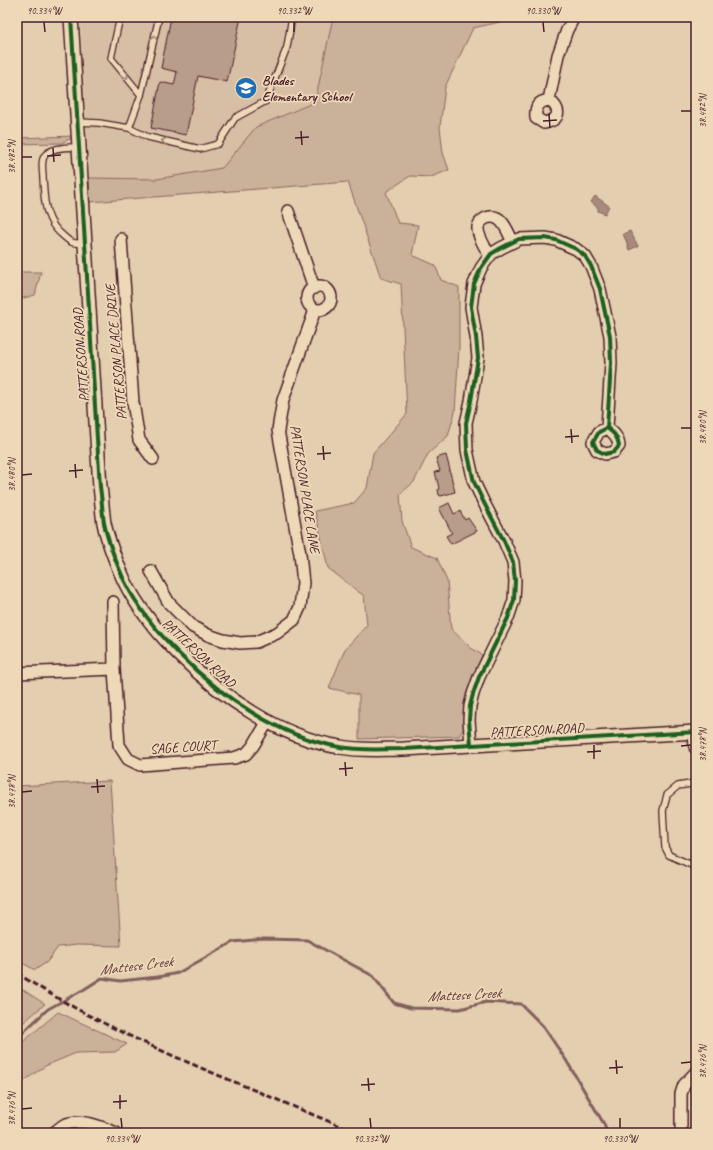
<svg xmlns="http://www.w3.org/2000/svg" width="713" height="1150" font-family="Caveat,sans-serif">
<rect width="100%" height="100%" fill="#e3ceaf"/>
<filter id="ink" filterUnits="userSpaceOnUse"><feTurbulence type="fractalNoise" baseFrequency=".025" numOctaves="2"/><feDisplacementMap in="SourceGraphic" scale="8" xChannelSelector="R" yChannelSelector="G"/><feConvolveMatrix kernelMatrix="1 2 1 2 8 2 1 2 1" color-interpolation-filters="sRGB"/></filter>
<g filter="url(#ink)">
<path fill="#d6bfa4" d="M80,17H403L410,160L90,183Z"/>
<path fill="#cab199" stroke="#8a6862" d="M333,17H502L500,22L473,28L445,87L440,127L443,153L449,170L431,177L410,176L386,192L398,223L418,225L412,255L435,265L441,280L459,287V348L455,412L448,436L428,454L414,482L400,494L402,521L411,547L437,558L447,581L451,629L471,648L482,655L466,695L464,728L459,736L359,739V695L329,688L345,649L367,625L364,596L328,568L315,511L354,503L367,488L373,453L407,414L401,284L381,278L348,182L90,202L89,178L157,179L222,168L256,127L315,102Z
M75,136L62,143L17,144V138Z
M17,272H41L35,295L17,300Z
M110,781L121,946L77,945L58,947L47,962L35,970L17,960V786Z
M17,986L45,1004L17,1028Z
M58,1012L127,1044L115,1052L76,1053L45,1066L17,1086V1047Z"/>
<path fill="#a88a7c" stroke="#825f5c" d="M595,196L609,206L605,214L598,211V208L591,202Z
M630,231L638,246L629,250L628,247V245L623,234Z"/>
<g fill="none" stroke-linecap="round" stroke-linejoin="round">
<path stroke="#825f5c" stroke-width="3" d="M17,1038L48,1009L83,990L102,978L120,981L158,977L178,973L233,942L264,939L307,940L373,976L394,1003L411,1008L460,1009L486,1002L521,1004L543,1026L566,1060L604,1124L607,1133"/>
</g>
<path fill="#b89d8a" stroke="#4a1f2b" d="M171,17H241L227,82L198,76L186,135L151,128L160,82L174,85L177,72L161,68Z
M446,455L450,470H449V472H450L455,492L441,496L439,495L438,490L439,488L435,472L440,471L436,458Z
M449,503L454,514L460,511L465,520L468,518L477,531L451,544L446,536L452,533L439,508Z"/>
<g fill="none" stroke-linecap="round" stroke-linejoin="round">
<g stroke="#4a1f2b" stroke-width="8">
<path id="service" d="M120,17L111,58L141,95
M78,122L99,123L129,128L141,95L159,17
M129,128L148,137L200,149L218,144L235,118L266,101L287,47L292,17
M79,147C69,147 54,147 46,154C40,159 43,171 43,178C44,193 44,210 52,223C54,227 57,230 60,233C70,242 71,244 84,243
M696,783L678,786L667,795L663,811L665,847L669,855L696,867"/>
</g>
<g stroke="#4a1f2b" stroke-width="14">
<path id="minor" d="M549,100L558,55L567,30L574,17
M549,100C562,110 560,120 544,123L536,118C535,106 538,102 549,100Z
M288,211L314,288
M121,239L133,402L139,440L153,459
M490,256C486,249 477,235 478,227C479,223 482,220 486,218C502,212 507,231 513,242
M307 298a12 12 0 1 1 24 0a12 12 0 1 1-24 0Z
M151,571L169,603L193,627L208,635L223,640L240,643L256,642L277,633L294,620L300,607L303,583L300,554L278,430L283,400L315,310
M113,602L114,669L119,745L128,759L140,765L234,758L246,754L253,746L268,721
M17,673L114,669
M471,745L469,720L470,706L473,694L479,677L508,618L514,600L515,581L513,562L504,541L483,501L474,482L467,450L466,423L471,401L478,358L476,337L471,307L474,284L481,268L491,254L501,248L519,239L545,238L556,240L576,249L585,256L591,266L600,289L610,336L611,363L607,428L599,432L593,442L597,450L605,454L614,452L619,446C618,437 614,433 607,428
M681,1131V1094L684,1085L696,1072
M53,1133C57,1131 60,1127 64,1125C81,1118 100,1126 116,1133"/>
</g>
<g stroke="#4a1f2b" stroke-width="16">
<path id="tertiary" d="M71,17L100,487C102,499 102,511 104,523C108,542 116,562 124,580C148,630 206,685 253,713C279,729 310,742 340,747C361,751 382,749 404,749L696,732
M695,732L696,747"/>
</g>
<use href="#service" stroke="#edd9b7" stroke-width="5.5"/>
<use href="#minor" stroke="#edd9b7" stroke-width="11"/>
<use href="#tertiary" stroke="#edd9b7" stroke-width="13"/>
<path stroke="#4a1f2b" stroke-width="3" stroke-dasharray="6 3" stroke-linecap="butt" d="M17,973C82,1016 153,1048 225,1078C269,1096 313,1115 357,1133"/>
<g stroke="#edd9b7" stroke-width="6">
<path id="cycleway" d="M71,17L100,487C102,499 102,511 104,523C108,542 116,562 124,580C148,630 206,685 253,713C279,729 310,742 340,747C361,751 382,749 404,749L696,732
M471,745L469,720L470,706L473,694L479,677L508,618L514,600L515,581L513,562L504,541L483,501L474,482L467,450L466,423L471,401L478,358L476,337L471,307L474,284L481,268L491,254L501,248L519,239L545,238L556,240L576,249L585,256L591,266L600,289L610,336L611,363L607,428L599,432L593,442L597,450L605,454L614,452L619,446C618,437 614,433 607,428"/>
</g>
<use href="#cycleway" stroke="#1b5e20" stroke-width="4"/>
</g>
<defs><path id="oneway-chevron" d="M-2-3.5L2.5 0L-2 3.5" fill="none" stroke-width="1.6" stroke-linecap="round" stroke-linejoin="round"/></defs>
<g stroke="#9c7c71">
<use href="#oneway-chevron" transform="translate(154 38) rotate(-78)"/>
<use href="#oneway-chevron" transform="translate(126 76) rotate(52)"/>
<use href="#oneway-chevron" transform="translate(164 141) rotate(-167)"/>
</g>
</g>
<path fill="none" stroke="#4a1f2b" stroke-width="1.5" d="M44,22L45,32M294,22V32M543,22L544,32M681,111H691M549,114L550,128M543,121L557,120M301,131L302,145M295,138L309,137M53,148L54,162M47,156L61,155M22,157H32M681,428H691M571,429L572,443M565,437L579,436M323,446L324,460M317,454L331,453M75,464L76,478M69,471L83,470M22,475L32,474M594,745V759M681,746L691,745M587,752L601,751M345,762L346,776M339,769L353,768M97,779L98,793M91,787L105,786M22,792L32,791M616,1060L617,1074M681,1063L691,1062M609,1068L623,1067M368,1078L369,1091M361,1085L375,1084M120,1095V1109M113,1102L127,1101M22,1109L32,1108M121,1118L122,1128M370,1118L371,1128M620,1118V1128"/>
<defs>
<g id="school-disc" transform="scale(1.15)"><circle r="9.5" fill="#1f6fb2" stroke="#edd9b7"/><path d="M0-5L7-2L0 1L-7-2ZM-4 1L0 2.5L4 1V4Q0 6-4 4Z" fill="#fff"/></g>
</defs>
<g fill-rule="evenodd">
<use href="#school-disc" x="246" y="88"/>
</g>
<g text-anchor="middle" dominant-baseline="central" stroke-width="3.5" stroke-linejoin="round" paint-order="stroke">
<g font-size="14" font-weight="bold" fill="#4a1f2b" stroke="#edd9b7" text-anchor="start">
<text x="262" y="80">Blades<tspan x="262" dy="16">Elementary School</tspan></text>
</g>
<g font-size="14" fill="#4a1f2b" stroke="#edd9b7">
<text transform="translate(116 352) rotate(-95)">PATTERSON PLACE DRIVE</text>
<text transform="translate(81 355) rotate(-94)">PATTERSON ROAD</text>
<text transform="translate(305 489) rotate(81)">PATTERSON PLACE LANE</text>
<text transform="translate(199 653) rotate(43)">PATTERSON ROAD</text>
<text transform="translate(537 730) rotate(-3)">PATTERSON ROAD</text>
<text transform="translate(183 747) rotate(-4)">SAGE COURT</text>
</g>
<g font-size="15" font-style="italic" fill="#623a3f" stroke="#edd9b7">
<text transform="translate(136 966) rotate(-7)">Mattese Creek</text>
<text transform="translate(464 995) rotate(-3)">Mattese Creek</text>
</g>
</g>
<rect width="713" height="1150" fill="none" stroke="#edd9b7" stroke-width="44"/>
<rect x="22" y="22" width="669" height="1106" fill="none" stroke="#4a1f2b" stroke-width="1.5"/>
<g font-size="10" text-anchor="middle" fill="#4a1f2b">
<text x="44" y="14">90.334°W</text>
<text x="294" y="14">90.332°W</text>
<text x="543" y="14">90.330°W</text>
<text transform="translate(702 111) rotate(-90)" y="4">38.482°N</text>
<text transform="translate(11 157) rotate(-90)" y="4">38.482°N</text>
<text transform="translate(702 428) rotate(-90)" y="4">38.480°N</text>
<text transform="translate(11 475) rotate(-90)" y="4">38.480°N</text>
<text transform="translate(702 745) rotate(-90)" y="4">38.478°N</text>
<text transform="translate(11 792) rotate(-90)" y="4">38.478°N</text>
<text transform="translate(702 1062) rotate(-90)" y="4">38.476°N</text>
<text transform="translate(11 1109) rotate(-90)" y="4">38.476°N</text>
<text x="122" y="1142">90.334°W</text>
<text x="371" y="1142">90.332°W</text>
<text x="620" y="1142">90.330°W</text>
</g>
</svg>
